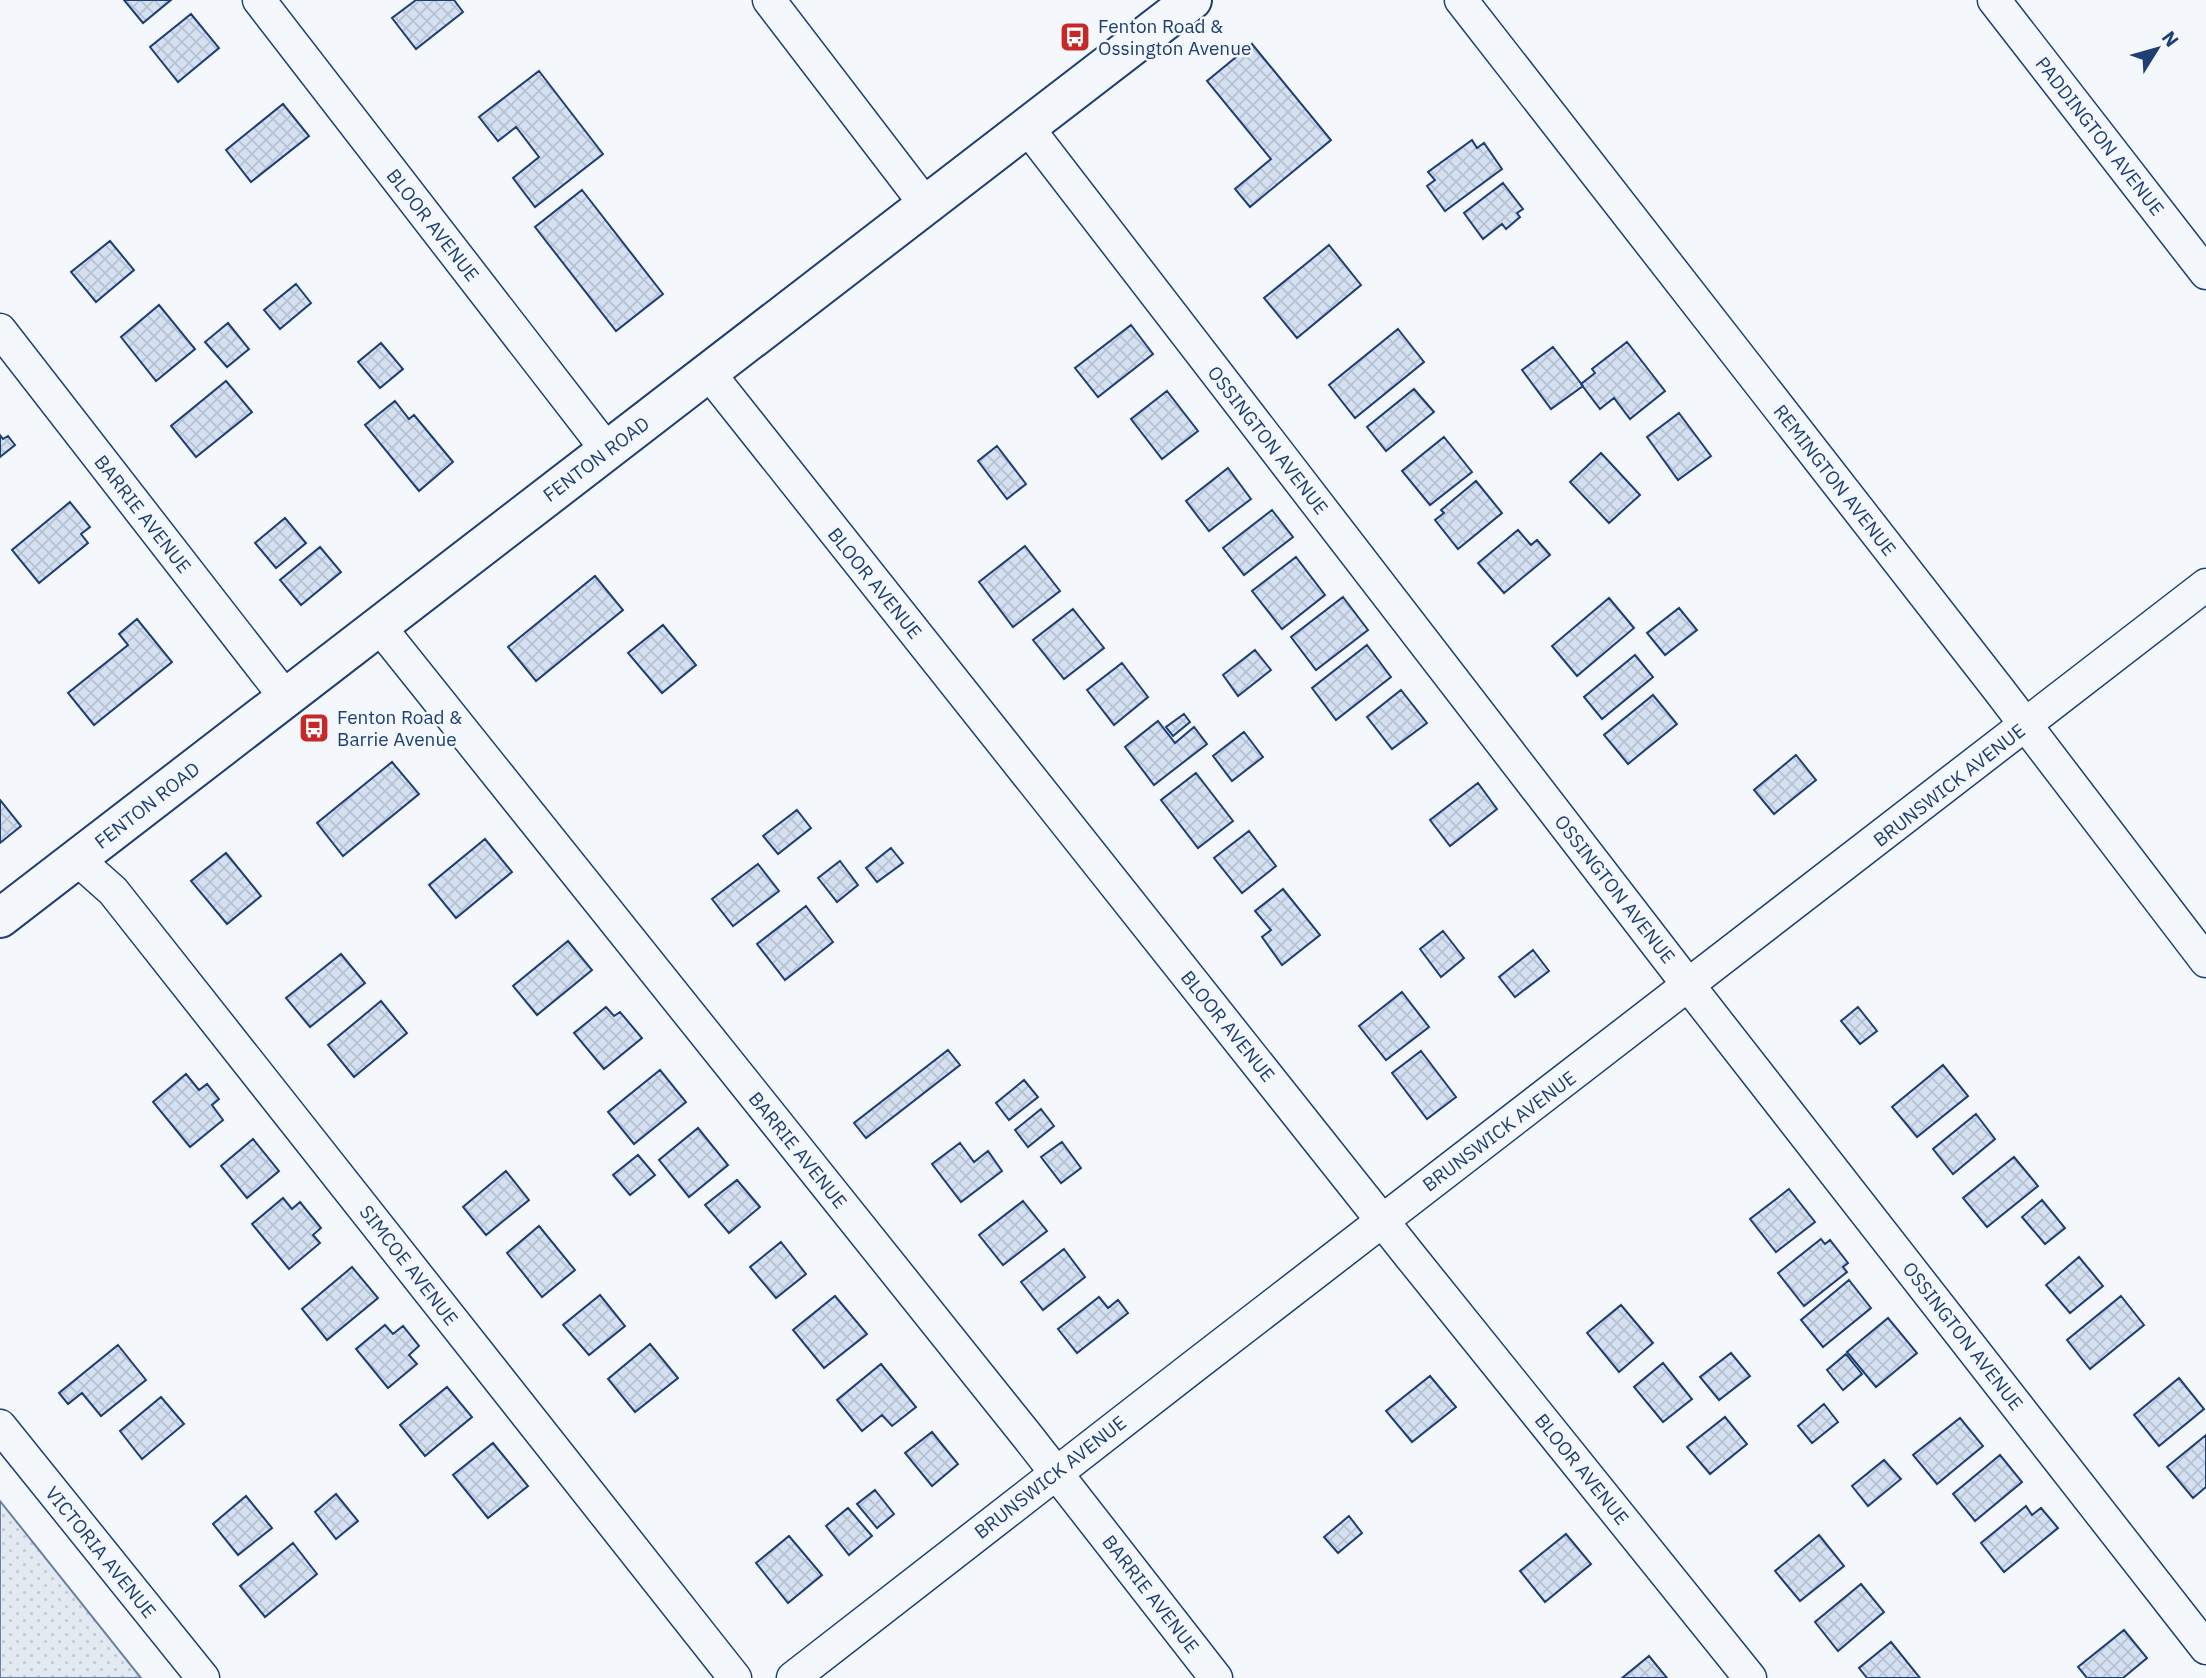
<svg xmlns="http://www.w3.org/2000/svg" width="2206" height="1678" font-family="'IBM Plex Sans',sans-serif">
<defs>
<pattern id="grass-dots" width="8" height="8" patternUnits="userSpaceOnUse" patternTransform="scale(1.75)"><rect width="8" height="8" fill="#e3e9f0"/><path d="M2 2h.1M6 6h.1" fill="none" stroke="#c2c9d1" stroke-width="1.8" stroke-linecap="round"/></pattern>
<pattern id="building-cross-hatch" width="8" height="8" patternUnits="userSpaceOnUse" patternTransform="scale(1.75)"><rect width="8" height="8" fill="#d5e0f0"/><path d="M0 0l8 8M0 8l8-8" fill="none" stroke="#b6c1d1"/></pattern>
</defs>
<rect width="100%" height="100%" fill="#f4f7fb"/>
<path fill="url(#grass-dots)" stroke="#687fa3" stroke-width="2" d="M0,1501L141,1678H0Z"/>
<path fill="url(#building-cross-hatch)" stroke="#1d3f73" stroke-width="2" d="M124,0H171L143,23Z
M416,0H454L463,12L416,49L392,18Z
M191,14L219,48L178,82L150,47Z
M1252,44L1331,140L1250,207L1235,189L1271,159L1207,81Z
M539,71L603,154L535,207L513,178L539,157L516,127L498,141L479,117Z
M283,104L309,136L251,182L226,150Z
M1472,140L1477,148L1484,143L1502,169L1445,211L1427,186L1435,180L1428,172Z
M1503,183L1523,209L1517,213L1520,217L1506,229L1502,224L1483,239L1464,213Z
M582,190L663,294L616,331L535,227Z
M110,241L134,270L96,302L71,272Z
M1329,245L1361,285L1297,338L1264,298Z
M296,284L311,303L280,329L264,310Z
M159,305L195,349L156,381L121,337Z
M228,323L249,349L227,367L205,342Z
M1131,325L1153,354L1098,397L1075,368Z
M1398,329L1424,362L1355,418L1329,385Z
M1627,342L1665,391L1630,419L1614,398L1600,409L1581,384L1595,373L1592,369Z
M381,343L403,369L380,388L358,362Z
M1553,347L1583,386L1551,409L1522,370Z
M226,381L252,412L196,457L171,426Z
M1414,389L1434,412L1386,451L1367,427Z
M1167,391L1198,431L1162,459L1131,419Z
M395,401L409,419L414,415L453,462L419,491L365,425Z
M1679,413L1711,456L1678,480L1647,437Z
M0,435L3,439L8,436L15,445L0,457Z
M1444,437L1472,472L1430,505L1402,471Z
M997,446L1026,484L1007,499L978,461Z
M1601,453L1640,495L1609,523L1570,482Z
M1228,468L1251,499L1209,531L1186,501Z
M1476,481L1502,513L1458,549L1435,520L1444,513L1441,510Z
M70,502L90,527L81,534L88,543L39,583L12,550Z
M1272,510L1293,537L1244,575L1223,548Z
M285,518L306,543L276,568L255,543Z
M1518,530L1531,545L1537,540L1550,555L1504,593L1478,563Z
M1025,546L1060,591L1013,627L979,582Z
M320,547L341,572L301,605L280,580Z
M1296,557L1325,595L1282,629L1252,591Z
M595,576L623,610L536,681L508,647Z
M1343,597L1368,630L1316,670L1291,637Z
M1609,598L1634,628L1577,676L1552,646Z
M1679,608L1697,630L1665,655L1647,633Z
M1073,609L1104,648L1064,679L1033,640Z
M137,619L172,662L94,725L68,693L128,645L119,634Z
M663,625L696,665L662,693L628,653Z
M1367,645L1391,677L1336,720L1312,688Z
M1255,650L1271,670L1238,696L1223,675Z
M1635,655L1653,677L1602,719L1584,697Z
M1122,663L1148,697L1114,725L1087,690Z
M1401,690L1427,723L1392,749L1367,717Z
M1653,695L1677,724L1628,764L1604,735Z
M1184,714L1190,722L1173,736L1166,727Z
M1158,721L1175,743L1194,727L1207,744L1154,785L1125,747Z
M1244,732L1263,757L1232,781L1213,756Z
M1796,755L1816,780L1774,814L1754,790Z
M392,762L419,794L343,856L317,823Z
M1196,773L1233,821L1198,848L1161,800Z
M1478,783L1497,809L1450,846L1430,820Z
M0,800L21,826L0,843Z
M797,810L811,828L778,854L763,836Z
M1249,831L1276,866L1242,893L1214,858Z
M485,839L512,872L456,918L429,885Z
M891,848L903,863L877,882L866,868Z
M226,853L261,896L227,924L191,881Z
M840,861L858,885L837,902L818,878Z
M758,864L779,891L733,926L712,899Z
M1283,889L1320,935L1282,965L1262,937L1271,930L1255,911Z
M806,906L833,942L785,980L757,944Z
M1443,931L1464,958L1441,977L1420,949Z
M568,941L592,970L537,1015L513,986Z
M1533,950L1549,971L1515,997L1499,977Z
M341,954L365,983L310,1027L286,998Z
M1402,992L1429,1027L1386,1060L1359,1026Z
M381,1001L407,1033L354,1077L328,1045Z
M606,1007L614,1016L620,1012L642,1038L604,1069L574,1033Z
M1858,1007L1877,1031L1860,1044L1841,1021Z
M948,1050L960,1065L866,1138L854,1123Z
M1421,1051L1456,1097L1427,1119L1392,1073Z
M1943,1065L1968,1096L1917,1137L1892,1107Z
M660,1070L686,1102L634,1144L608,1112Z
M186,1074L199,1090L207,1084L219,1099L212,1105L223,1120L190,1147L153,1102Z
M1024,1080L1038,1097L1009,1120L996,1103Z
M1041,1109L1054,1126L1028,1147L1015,1130Z
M1976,1114L1995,1139L1953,1174L1933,1149Z
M698,1128L728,1165L689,1197L659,1160Z
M253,1139L279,1171L247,1198L221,1166Z
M1062,1142L1081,1168L1061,1183L1041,1157Z
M960,1143L974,1162L988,1151L1002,1171L961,1202L932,1164Z
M638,1155L655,1175L630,1195L613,1175Z
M2014,1157L2038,1186L1987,1227L1963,1198Z
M506,1171L529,1200L486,1235L463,1207Z
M737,1180L760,1207L729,1233L705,1205Z
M1789,1189L1815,1222L1776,1252L1750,1219Z
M283,1198L292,1209L300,1202L321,1228L313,1235L320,1243L289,1269L252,1224Z
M2042,1200L2065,1228L2045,1244L2022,1217Z
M1023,1201L1047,1231L1003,1265L979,1235Z
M539,1226L575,1270L542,1297L507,1253Z
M1821,1239L1825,1244L1830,1240L1848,1263L1843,1267L1847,1272L1804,1306L1778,1273Z
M781,1242L806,1274L776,1298L750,1267Z
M1064,1249L1085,1277L1043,1310L1021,1282Z
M2079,1257L2103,1286L2070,1313L2046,1285Z
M352,1267L378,1298L327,1340L302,1309Z
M1849,1280L1871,1308L1823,1347L1801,1320Z
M600,1295L625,1326L589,1355L563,1325Z
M835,1296L867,1334L824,1368L793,1330Z
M2121,1296L2144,1325L2090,1369L2067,1340Z
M1099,1297L1108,1308L1118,1300L1128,1313L1077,1353L1058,1329Z
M1621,1305L1653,1343L1619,1372L1587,1333Z
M1888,1318L1917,1353L1876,1387L1847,1352Z
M385,1325L393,1334L403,1326L419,1346L409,1355L417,1364L388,1388L356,1349Z
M650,1344L678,1378L635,1412L608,1379Z
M118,1345L146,1380L101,1416L82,1393L68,1404L59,1393Z
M1731,1353L1750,1376L1719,1400L1700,1377Z
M1846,1354L1862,1374L1843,1390L1827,1370Z
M1663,1363L1692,1399L1663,1422L1634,1387Z
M881,1364L916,1407L892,1426L882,1415L862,1431L837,1400Z
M1430,1376L1456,1407L1412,1442L1386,1411Z
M2179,1378L2204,1409L2159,1446L2134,1415Z
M447,1387L472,1417L425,1456L400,1425Z
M161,1397L184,1424L142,1459L120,1431Z
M1824,1404L1838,1422L1812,1443L1798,1426Z
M1725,1417L1747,1444L1710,1474L1687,1447Z
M1960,1418L1983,1446L1937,1484L1913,1455Z
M932,1432L958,1464L932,1486L905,1453Z
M2206,1435V1487L2193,1498L2167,1467Z
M493,1443L528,1486L488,1518L453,1475Z
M2000,1455L2022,1482L1975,1521L1953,1494Z
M1884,1460L1901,1479L1868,1506L1852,1486Z
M875,1490L894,1514L877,1528L857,1504Z
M336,1494L358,1521L336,1539L315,1512Z
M246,1496L272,1528L238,1555L213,1524Z
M2026,1506L2032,1515L2041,1508L2058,1528L2004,1572L1981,1543Z
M848,1508L872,1536L849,1555L826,1526Z
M1349,1516L1362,1533L1338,1553L1324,1537Z
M1566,1534L1591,1564L1545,1602L1520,1571Z
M1819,1535L1844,1566L1800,1601L1775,1571Z
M789,1536L822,1575L788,1603L756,1563Z
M293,1543L317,1574L265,1617L240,1586Z
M1861,1584L1884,1612L1838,1651L1815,1622Z
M2124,1630L2147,1658L2123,1678H2087L2078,1667Z
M1891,1642L1920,1678H1867L1859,1668Z
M1649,1656L1667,1678H1622Z"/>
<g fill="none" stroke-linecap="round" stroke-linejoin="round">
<g stroke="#1d3f73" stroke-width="35">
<path id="street" d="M259,0L607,450
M769,0L926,205
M1461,0L1999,690L2206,961
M1994,0L2206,273
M1027,127L1689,986L2206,1648
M0,330L286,698
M708,372L1411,1257L1750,1678
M378,625L1028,1437L1216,1678
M77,859L113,891L735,1678
M0,1426L203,1678
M793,1678C1262,1311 1736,950 2206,585"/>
</g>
<g stroke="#1d3f73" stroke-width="42">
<path id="secondary" d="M0,918L1192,0"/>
</g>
<use href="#street" stroke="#f4f7fb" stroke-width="32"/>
<use href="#secondary" stroke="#f4f7fb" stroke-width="38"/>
</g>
<defs>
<g id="bus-square" transform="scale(1.575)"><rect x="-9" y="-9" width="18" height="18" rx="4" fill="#c62828" stroke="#f4f7fb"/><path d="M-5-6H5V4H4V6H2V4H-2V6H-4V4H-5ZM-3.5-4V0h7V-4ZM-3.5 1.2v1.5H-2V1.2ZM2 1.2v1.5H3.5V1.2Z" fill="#fff"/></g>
</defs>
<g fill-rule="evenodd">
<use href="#bus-square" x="1075" y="37"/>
<use href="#bus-square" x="314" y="728"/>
</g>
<g text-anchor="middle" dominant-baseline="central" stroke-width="5" stroke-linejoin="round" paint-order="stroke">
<g font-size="19" fill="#1d3f73" stroke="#f4f7fb" text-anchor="start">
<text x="1098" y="26">Fenton Road &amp;<tspan x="1098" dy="22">Ossington Avenue</tspan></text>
<text x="337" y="717">Fenton Road &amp;<tspan x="337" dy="22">Barrie Avenue</tspan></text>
</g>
<g font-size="19" fill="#1d3f73" stroke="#f4f7fb">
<text transform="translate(2100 136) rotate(52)">PADDINGTON AVENUE</text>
<text transform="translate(433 225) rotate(52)">BLOOR AVENUE</text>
<text transform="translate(1268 440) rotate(52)">OSSINGTON AVENUE</text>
<text transform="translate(596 459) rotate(-37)">FENTON ROAD</text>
<text transform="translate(1835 480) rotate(52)">REMINGTON AVENUE</text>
<text transform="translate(143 514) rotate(52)">BARRIE AVENUE</text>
<text transform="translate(875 583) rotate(51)">BLOOR AVENUE</text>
<text transform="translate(1949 785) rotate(-38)">BRUNSWICK AVENUE</text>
<text transform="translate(147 805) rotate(-38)">FENTON ROAD</text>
<text transform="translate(1615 889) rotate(52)">OSSINGTON AVENUE</text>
<text transform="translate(1228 1026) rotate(51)">BLOOR AVENUE</text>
<text transform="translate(1499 1131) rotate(-37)">BRUNSWICK AVENUE</text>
<text transform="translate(798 1150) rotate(51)">BARRIE AVENUE</text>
<text transform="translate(409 1265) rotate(52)">SIMCOE AVENUE</text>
<text transform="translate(1963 1336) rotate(52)">OSSINGTON AVENUE</text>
<text transform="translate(1582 1469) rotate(51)">BLOOR AVENUE</text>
<text transform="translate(1050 1477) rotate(-38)">BRUNSWICK AVENUE</text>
<text transform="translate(101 1552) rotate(51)">VICTORIA AVENUE</text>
<text transform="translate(1151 1594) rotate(52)">BARRIE AVENUE</text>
</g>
</g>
<g transform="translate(2157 49) rotate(53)" stroke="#f4f7fb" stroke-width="5" paint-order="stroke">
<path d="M0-5L12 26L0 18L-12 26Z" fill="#1d3f73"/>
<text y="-10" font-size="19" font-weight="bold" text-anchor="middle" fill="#1d3f73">N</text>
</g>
</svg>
